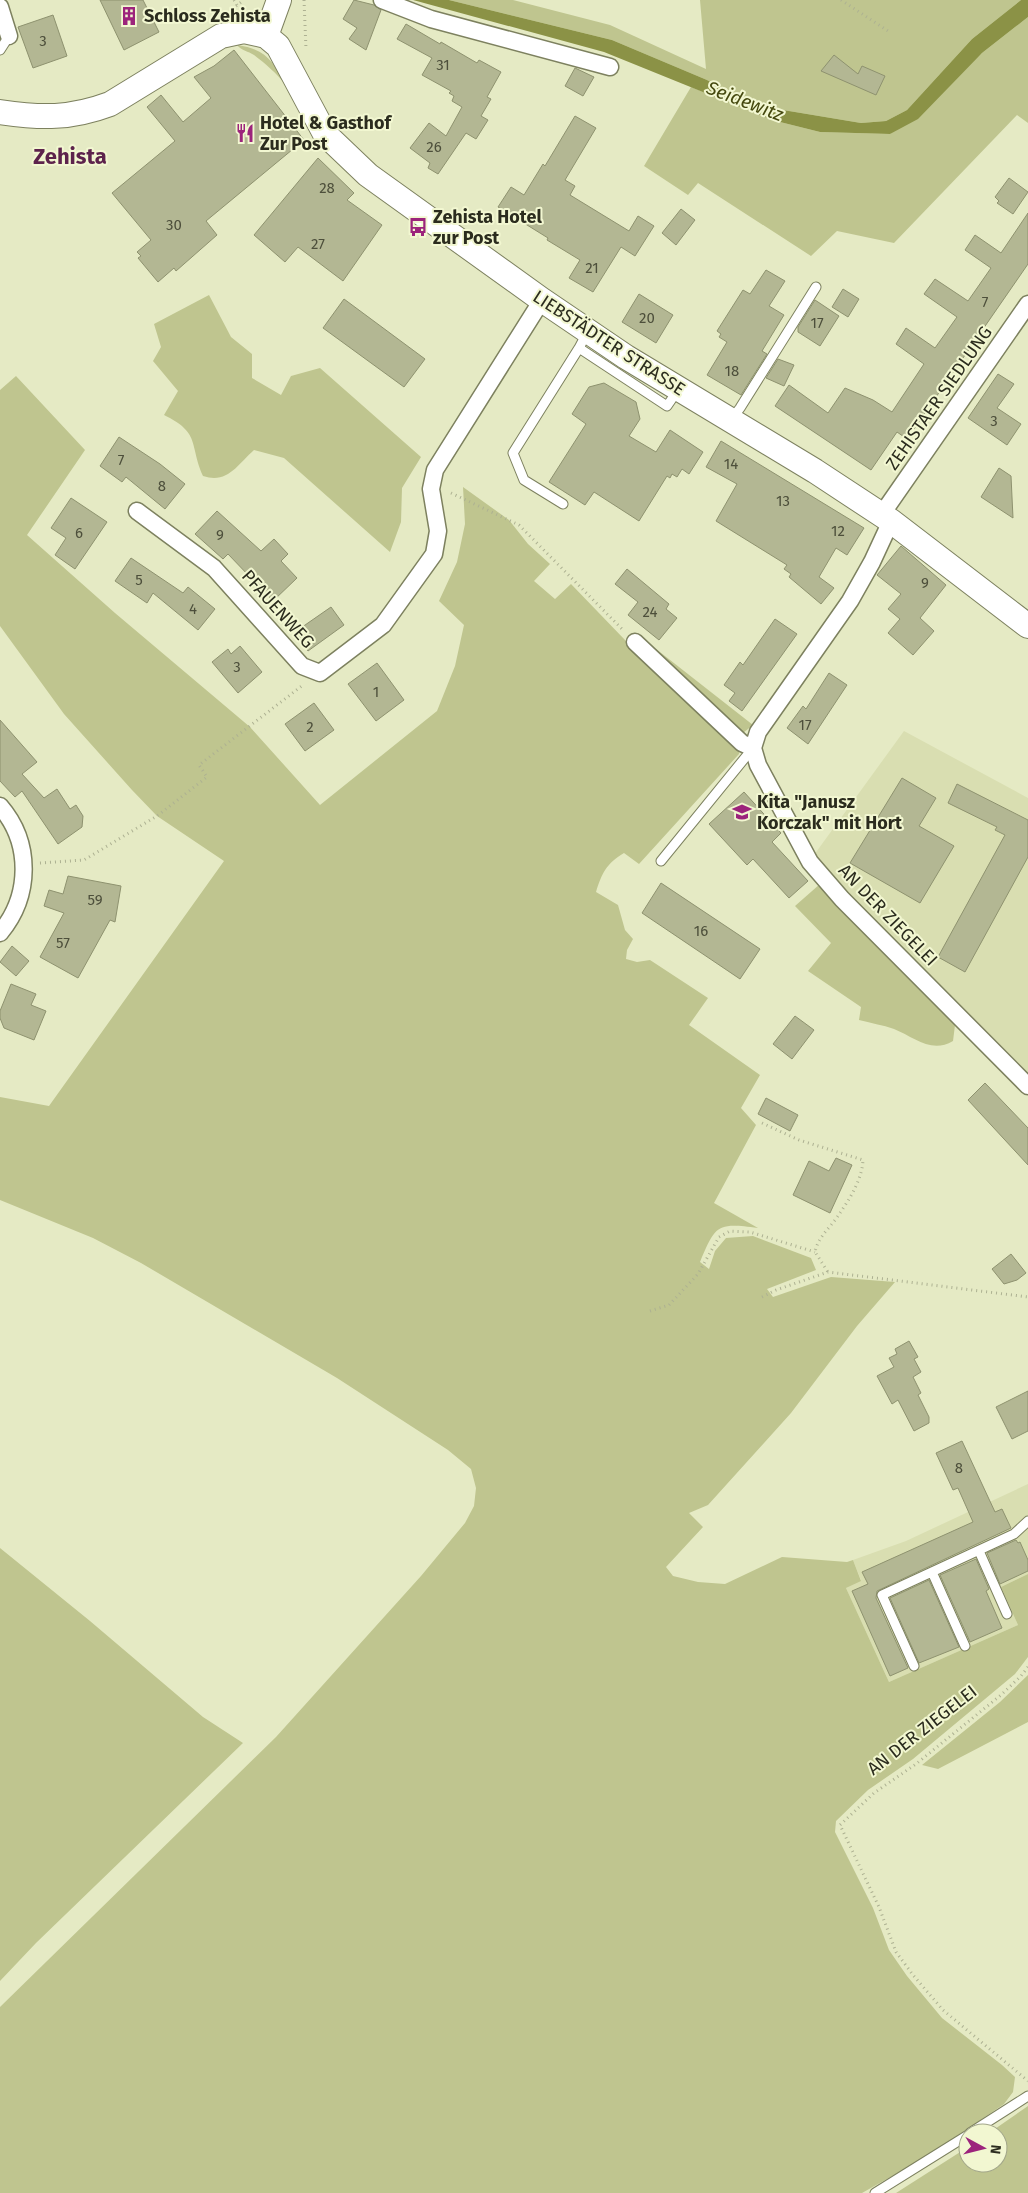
<svg xmlns="http://www.w3.org/2000/svg" width="1028" height="2193" font-family="'Fira Sans',sans-serif">
<rect width="100%" height="100%" fill="#e5eac4"/>
<path fill="#d9deb1" d="M904,731L1028,798V1077L848,895L814,855Z
M1028,1484V1574L1001,1587L1018,1625L889,1682L846,1588L861,1580L853,1560L906,1541Z"/>
<path fill="#bfc58f" d="M449,0H513L610,25L706,69L700,0H1021L972,39L907,110L886,121L861,123L777,109L727,91L707,80L612,40Z
M1028,17V123L1017,115L894,243L837,231L811,256L698,183L688,195L644,166L691,87L772,120L820,132L890,134L982,53Z
M237,45C266,49 273,61 286,85C276,73 266,64 254,55C248,51 242,51 237,45Z
M209,295L231,337L252,354V378L281,395L291,376L320,368L421,457L402,488L401,522L390,552L284,458L254,450C237,465 228,484 203,476C189,444 201,433 164,415L178,391L153,361L161,347L154,324Z
M16,376L85,450L27,535L115,613L250,727L320,805L437,711L455,666L464,625L439,601L457,562L465,524L463,487L509,520L528,544L550,564L534,581L555,599L571,584L625,640L740,747L739,754L639,864L624,853C606,864 602,873 596,892L618,905L625,930L633,939L627,950L626,959L637,962L650,960L708,998L689,1025L760,1075L741,1108L756,1125L714,1203L758,1228C717,1223 716,1224 700,1262L709,1269L715,1251L726,1238L753,1236L811,1258L816,1270L767,1289L773,1297L831,1277L895,1282L857,1326L791,1413L708,1505L689,1513L703,1527L666,1567L673,1576L698,1582L725,1584L782,1557L847,1562L853,1560L861,1581L846,1588L889,1682L1018,1625L1001,1587L1028,1574V1657L1015,1674L913,1759L868,1790L836,1821L835,1832L873,1908L889,1950L907,1976L942,2018L1002,2065L1015,2077L1013,2092L1004,2104L926,2157L862,2193H0V2007L276,1737L421,1576L465,1523L474,1506L476,1488L471,1469L448,1450L337,1378L141,1263L93,1238L0,1200V1097L49,1106L224,861L157,816L132,790L64,714L0,626V390Z
M656,649L753,725L743,733L655,654Z
M820,884L831,900L955,1025L953,1041C931,1054 914,1037 894,1029C883,1025 870,1023 859,1020L861,1007L808,971L831,943L795,906Z
M0,1548L90,1621L203,1717L243,1743L36,1943L0,1981Z
M1028,1675V1722L938,1769L922,1765L1000,1702Z
M1028,2106V2193H896L968,2147V2163H998V2133H989Z"/>
<path fill="#8b9246" d="M413,0H449L612,40L707,80L727,91L777,109L861,123L886,121L907,110L972,39L1021,0H1028V17L982,53L918,119L890,134L820,132L772,120L604,52Z"/>
<path fill="#b3b793" stroke="#8e926f" d="M100,0H143L159,32L124,50Z
M354,0L374,5L381,10L366,50L349,39L357,28L343,19Z
M53,15L67,56L33,68L18,27Z
M406,24L440,44L441,42L477,63L479,60L501,72L487,97L491,99L481,116L488,120L476,139L466,133L438,174L428,168L430,163L410,148L429,123L446,136L462,107L452,101L454,96L449,93L451,91L422,75L432,58L397,39Z
M234,50L304,140L206,221L217,235L176,271L174,268L158,282L138,258L141,256L137,252L151,240L112,193L175,141L147,107L161,95L183,122L211,98L194,77L214,66Z
M834,55L858,74L862,66L885,76L876,95L821,71Z
M575,68L594,77L583,96L565,86Z
M575,116L596,128L565,180L575,186L570,195L629,231L638,216L654,226L635,256L621,247L593,292L569,278L580,260L547,240L548,238L498,207L511,187L524,195L543,164L545,166Z
M318,158L354,193L347,200L382,225L343,281L298,247L285,262L254,235Z
M1009,178L1028,192L1013,214L997,203L999,201L995,197Z
M681,209L695,220L676,245L662,233Z
M1028,213V264L907,439L897,432L871,470L775,406L789,385L828,413L845,388L873,400L892,412L924,364L896,344L906,328L935,348L957,317L924,294L935,279L968,301L991,268L965,250L975,235L1001,253Z
M766,270L785,281L769,306L784,315L762,351L767,354L741,395L707,375L727,342L719,337L721,334L717,331L743,290L750,294Z
M843,289L859,299L848,317L832,307Z
M639,294L673,315L656,343L622,322Z
M344,299L425,359L404,387L323,328Z
M815,300L839,316L820,346L798,332V327Z
M778,359L794,365L784,386L766,378Z
M998,374L1014,384L997,408L1021,424L1007,445L968,418Z
M604,383L636,402L640,419L629,436L656,452L670,430L703,452L689,474L682,469L677,477L672,474L670,478L667,476L639,521L594,492L585,505L549,482L586,424L572,414L589,387Z
M119,437L160,464L185,484L165,509L126,477L122,482L100,466Z
M721,441L864,528L847,555L836,548L819,577L834,588L821,604L789,577L791,574L784,569L787,565L716,521L737,484L706,467Z
M999,468L1011,476L1013,518L981,497Z
M71,498L107,522L75,569L55,555L66,538L51,528Z
M217,511L261,551L274,539L288,554L281,561L297,578L273,601L228,554L223,559L195,534Z
M901,546L946,585L920,618L934,631L913,655L888,633L900,619L888,609L901,594L877,575Z
M131,558L183,593L188,587L215,609L198,630L153,593L147,603L115,581Z
M627,569L669,604L666,609L677,618L659,640L628,615L638,602L615,584Z
M331,607L344,625L308,651L295,632Z
M775,619L797,634L742,711L729,701L735,693L724,685L740,662L743,665Z
M240,646L262,672L238,693L212,662L228,649L231,654Z
M377,663L404,700L376,721L348,684Z
M829,673L847,685L808,744L787,728L803,706L806,709Z
M314,703L334,730L305,751L285,724Z
M0,720L37,762L22,774L44,798L57,789L70,809L76,805L83,816L82,827L58,844L22,791L15,797L0,781Z
M902,778L936,798L919,826L954,846L920,903L850,863Z
M957,784L1028,820V857L965,972L938,957L1005,835L995,830L997,827L948,803Z
M744,792L781,833L772,842L808,881L789,898L753,859L747,865L709,824Z
M68,876L121,886L115,922L110,920L78,978L40,957L64,913L44,906L49,890L63,894Z
M661,883L760,949L740,979L642,913Z
M12,946L29,961L16,976L0,962Z
M11,984L36,994L31,1005L46,1011L34,1040L4,1028L0,1018V1011Z
M795,1016L814,1030L792,1059L773,1044Z
M985,1083L1028,1128V1165L968,1100Z
M766,1098L798,1115L790,1131L758,1114Z
M836,1158L852,1165L830,1213L793,1195L809,1161L829,1171Z
M1011,1254L1026,1273L1017,1280L1004,1284L992,1269Z
M909,1341L918,1357L914,1359L921,1372L913,1377L921,1393L918,1395L929,1417V1423L914,1431L898,1400L892,1404L877,1376L894,1367L889,1358L897,1354L895,1349Z
M1028,1391V1431L1012,1439L996,1407Z
M962,1441L995,1512L1002,1509L1011,1528L877,1591L876,1598L908,1668L890,1676L852,1591L868,1584L862,1572L973,1522L958,1488L953,1490L936,1453Z
M1016,1540L1018,1543L1020,1542L1028,1560V1571L1000,1584L987,1553Z
M976,1559L989,1589L986,1591L1002,1628L970,1642L940,1575Z
M929,1580L959,1647L919,1663L890,1598Z"/>
<g fill="none" stroke-linecap="round" stroke-linejoin="round">
<g stroke="#7d815f" stroke-width="11">
<path id="service" d="M0,50L9,36
M588,331L579,348L667,406L678,390
M731,420L740,408L816,287
M563,504L524,480L513,453L579,348
M661,861L753,748
M979,1551L1007,1614
M932,1572L965,1646
M914,1666L882,1595L1014,1534L1028,1521
M970,2133L1028,2096
M875,2193L968,2135"/>
</g>
<g stroke="#7d815f" stroke-width="19">
<path id="minor" d="M382,0L431,19L610,67
M0,7L9,36
M137,511L214,568L302,666L320,673L383,625L434,554L438,531L431,489L435,470L542,300
M882,514L1028,304
M891,521L872,562L850,601L758,732L753,748L758,765L810,862L842,899L1028,1086
M635,642L742,743L753,748
M0,806C32,843 31,896 0,933"/>
</g>
<g stroke="#7d815f" stroke-width="26">
<path id="secondary" d="M266,36L279,0
M0,112C41,118 70,119 110,104L221,36L244,31L266,36L278,46L325,134L368,175L542,300L626,357L815,471L891,521L1028,626"/>
</g>
<path stroke="#adb192" stroke-width="3" stroke-dasharray="1 4" stroke-linecap="butt" d="M234,0L237,5
M304,0L306,49
M841,0L891,33
M232,9L244,0
M451,493L519,525L624,631
M40,863L84,860L157,816L207,777L199,765L303,685
M762,1123L799,1140L863,1160C862,1180 849,1200 838,1216C829,1229 818,1237 815,1252L828,1272
M762,1297L776,1290L828,1272L1028,1297
M650,1311L669,1305L698,1274L719,1237L730,1231L750,1232L815,1252
M1028,1667L1021,1676L1001,1695L916,1764L874,1793L840,1825L879,1907L896,1952L913,1975L943,2010L1028,2081"/>
<use href="#service" stroke="#fff" stroke-width="9"/>
<use href="#minor" stroke="#fff" stroke-width="16"/>
<use href="#secondary" stroke="#fff" stroke-width="24"/>
</g>
<defs>
<g id="building-bare" transform="scale(1.5)"><path d="M-4-6H4V6H1V3H-1V6H-4ZM-2.5-4.3h1.7v1.8h-1.7ZM.8-4.3h1.7v1.8H.8ZM-2.5-1h1.7V.8h-1.7ZM.8-1h1.7V.8H.8Z" fill="#9c247c" stroke="#f2f7d1" stroke-width="2.5" paint-order="stroke"/></g>
<g id="restaurant-bare" transform="scale(1.5)"><path d="M-5-6h1v4h1v-4h1v4h1v-4h1v5L-1.5 .5V6h-2V.5L-5-1ZM5-6V6H3V1.5H1.5Q1.5-4 5-6Z" fill="#9c247c" stroke="#f2f7d1" stroke-width="2.5" paint-order="stroke"/></g>
<g id="bus-bare" transform="scale(1.5)"><path d="M-5-6H5V4H4V6H2V4H-2V6H-4V4H-5ZM-3.5-4V0h7V-4ZM-3.5 1.2v1.5H-2V1.2ZM2 1.2v1.5H3.5V1.2Z" fill="#9c247c" stroke="#f2f7d1" stroke-width="2.5" paint-order="stroke"/></g>
<g id="school-bare" transform="scale(1.5)"><path d="M0-5L7-2L0 1L-7-2ZM-4 1L0 2.5L4 1V4Q0 6-4 4Z" fill="#9c247c" stroke="#f2f7d1" stroke-width="2.5" paint-order="stroke"/></g>
</defs>
<g fill-rule="evenodd">
<use href="#building-bare" x="129" y="16"/>
<use href="#restaurant-bare" x="245" y="133"/>
<use href="#bus-bare" x="418" y="227"/>
<use href="#school-bare" x="742" y="812"/>
</g>
<g text-anchor="middle" dominant-baseline="central" stroke-width="4" stroke-linejoin="round" paint-order="stroke">
<g font-size="15" fill="#4d4f3b">
<text x="43" y="41">3</text>
<text x="443" y="65">31</text>
<text x="434" y="147">26</text>
<text x="327" y="188">28</text>
<text x="174" y="225">30</text>
<text x="318" y="244">27</text>
<text x="592" y="268">21</text>
<text x="985" y="302">7</text>
<text x="647" y="318">20</text>
<text x="817" y="323">17</text>
<text x="732" y="371">18</text>
<text x="994" y="421">3</text>
<text x="121" y="460">7</text>
<text x="731" y="464">14</text>
<text x="162" y="486">8</text>
<text x="783" y="501">13</text>
<text x="838" y="531">12</text>
<text x="79" y="533">6</text>
<text x="220" y="535">9</text>
<text x="139" y="580">5</text>
<text x="925" y="583">9</text>
<text x="193" y="609">4</text>
<text x="650" y="612">24</text>
<text x="237" y="667">3</text>
<text x="376" y="692">1</text>
<text x="805" y="725">17</text>
<text x="310" y="727">2</text>
<text x="95" y="900">59</text>
<text x="701" y="931">16</text>
<text x="63" y="943">57</text>
<text x="959" y="1468">8</text>
</g>
<g font-size="18" font-weight="bold" fill="#2b2c1e" stroke="#f2f7d1" text-anchor="start">
<text x="144" y="16">Schloss Zehista</text>
<text x="260" y="123">Hotel &amp; Gasthof<tspan x="260" dy="21">Zur Post</tspan></text>
<text x="433" y="217">Zehista Hotel<tspan x="433" dy="21">zur Post</tspan></text>
<text x="757" y="802">Kita "Janusz<tspan x="757" dy="21">Korczak" mit Hort</tspan></text>
</g>
<g font-size="18" fill="#2b2c1e" stroke="#f2f7d1">
<text transform="translate(609 343) rotate(33)">LIEBSTÄDTER STRASSE</text>
<text transform="translate(939 398) rotate(-55)">ZEHISTAER SIEDLUNG</text>
<text transform="translate(278 609) rotate(48)">PFAUENWEG</text>
<text transform="translate(888 915) rotate(46)">AN DER ZIEGELEI</text>
<text transform="translate(922 1730) rotate(-38)">AN DER ZIEGELEI</text>
</g>
<g font-size="19" font-style="italic" fill="#45490f" stroke="#f2f7d1">
<text transform="translate(745 101) rotate(21)">Seidewitz</text>
</g>
<g font-size="22" font-weight="bold" fill="#5d234c" stroke="#f2f7d1">
<text x="70" y="156">Zehista</text>
</g>
</g>
<g transform="translate(983 2148) rotate(97)"><circle r="24" fill="#f2f7d1" stroke="#a2a689"/>
<path d="M0-4L9 19L0 12L-9 19Z" fill="#9c247c"/>
<text y="-8" font-size="14" font-weight="bold" text-anchor="middle" fill="#2b2c1e">N</text>
</g>
</svg>
